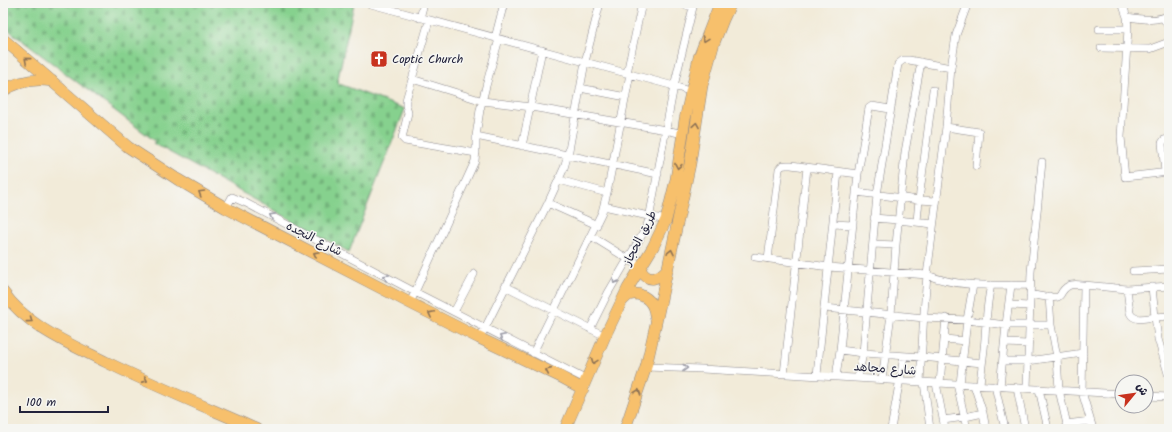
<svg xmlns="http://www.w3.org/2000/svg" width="1172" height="432" font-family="Kalam,'Playpen Sans Arabic',sans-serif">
<defs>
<pattern id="cemetery-stones" width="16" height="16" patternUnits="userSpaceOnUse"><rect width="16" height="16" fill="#86d18e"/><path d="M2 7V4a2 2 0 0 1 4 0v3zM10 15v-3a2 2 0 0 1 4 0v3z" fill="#73b37b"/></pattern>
</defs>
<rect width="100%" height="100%" fill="#f6f6f2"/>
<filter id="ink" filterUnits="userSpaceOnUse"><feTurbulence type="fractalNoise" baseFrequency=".025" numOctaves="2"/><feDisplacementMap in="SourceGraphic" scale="8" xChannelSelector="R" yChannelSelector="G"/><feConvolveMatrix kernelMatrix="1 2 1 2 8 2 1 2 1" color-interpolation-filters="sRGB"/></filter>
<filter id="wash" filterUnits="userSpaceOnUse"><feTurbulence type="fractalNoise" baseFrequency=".012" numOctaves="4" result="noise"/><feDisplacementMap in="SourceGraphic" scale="16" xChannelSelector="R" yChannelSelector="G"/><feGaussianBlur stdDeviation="0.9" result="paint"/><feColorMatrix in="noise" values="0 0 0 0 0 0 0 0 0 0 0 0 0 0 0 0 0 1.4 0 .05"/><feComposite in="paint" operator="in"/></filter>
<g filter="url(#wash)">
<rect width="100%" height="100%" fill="#f2ebd9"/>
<path fill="url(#cemetery-stones)" stroke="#547a64" d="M3,3H348L354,4L337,83L405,109L349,252L153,143L155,141L3,26Z"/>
</g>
<g filter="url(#ink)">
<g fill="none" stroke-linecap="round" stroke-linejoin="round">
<g stroke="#8a868a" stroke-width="8">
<path id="minor" d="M367,3L674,86L692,92
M678,3L693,7
M1122,3L1127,17L1128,29L1121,137L1125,177L1169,172
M1127,17C1142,19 1156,22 1169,15
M420,18L424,3
M1163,18L1169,27
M429,21L406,100V105L408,113L402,138L405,141L476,153
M1099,29H1128
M495,38L504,3
M1101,48L1150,49L1169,42
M627,73L642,3
M412,79L483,101L531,107L666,130L683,134
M580,88L626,97
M933,90L919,200L936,201
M946,127L979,132L976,166
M476,136L658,174
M522,146L542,50
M1165,172L1162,143L1164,140L1169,139
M559,180L607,193
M856,192L919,200L917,221
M548,203L597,225
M604,206L666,220
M226,208L232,197L246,203L415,292L587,380
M874,218L898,220L933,224
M833,224L853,225
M591,236L641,267
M873,244L896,245
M755,257L829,267L927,275C960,288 995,285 1030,285
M768,259L779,169C782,164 785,165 791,165L858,174
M1133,271L1169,269
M505,286L605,336
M1127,289L1130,313C1134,322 1147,318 1155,317L1152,287
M1030,294C1035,295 1053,299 1058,297C1060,296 1061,294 1062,292C1068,283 1074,284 1084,285
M1049,296L1051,325L1057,357L1059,390L1068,429
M410,303L475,161L476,150V136L480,110L486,86L499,39
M1009,305L1029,306
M825,308L924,318L967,320L1006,325H1051
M454,312L474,274
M1169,316L1155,317L1158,339L1169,377
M590,329L608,293L646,228L649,219L674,86L694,3
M483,332L548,203L564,168L569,150L585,62L600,3
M945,339L965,341
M1005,343L1028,344
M840,350L863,353L922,357L982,363
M533,353L602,212L607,193L630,74
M1003,361H1028L1083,353
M646,367L702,369L1122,394
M784,374L807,168
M817,375L838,172
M836,377L840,350L858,174L869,108L872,106L890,109
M858,378L863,353L877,195L898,64L903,60H909L951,68
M882,379L891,315L896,245L905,152L921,62
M920,382L924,312L927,275L946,127L951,68L956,35L968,3
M924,382L930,429
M936,383L945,429
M940,383L946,318
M957,384L967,429
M960,384L967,320L973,285
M974,385L983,413L986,429
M980,385C981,370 984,354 985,338C986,320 987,302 991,285
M995,386L1005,429
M1000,387L1006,325L1011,285
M1017,388L1025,429
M1027,388L1031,272L1042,162
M1039,389L1048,429
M1146,396L1169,397
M943,420L965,417L983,413
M1066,424L1090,421
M891,429L904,356
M1093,429L1082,392L1084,285L1127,289L1169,286"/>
</g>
<g stroke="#8a868a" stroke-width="12">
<path id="primary" d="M3,39L128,147L177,179L226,208L410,303L479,338L561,377L583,389
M3,91C18,81 34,78 52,81
M640,269C648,284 659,279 668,268
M3,292C28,327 68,343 106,362C155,386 206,407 256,429
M622,301C624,299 627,296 629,295C639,291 650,299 653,307C655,311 655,316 656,320
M565,429L605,336L628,288L653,247L666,220L676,179L685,119L699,57L720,3
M625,429L646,367L656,323L690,164L702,86L714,43L723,20L731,3"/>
</g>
<use href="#minor" stroke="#fff" stroke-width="7"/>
<use href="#primary" stroke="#f7c06c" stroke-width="11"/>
</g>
<defs><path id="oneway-chevron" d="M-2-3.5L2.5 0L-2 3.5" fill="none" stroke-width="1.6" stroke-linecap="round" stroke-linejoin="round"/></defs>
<g stroke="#8c7154">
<use href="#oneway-chevron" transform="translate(705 39) rotate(110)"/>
<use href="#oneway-chevron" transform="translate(27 60) rotate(-139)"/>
<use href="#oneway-chevron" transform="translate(696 125) rotate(-81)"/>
<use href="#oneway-chevron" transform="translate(678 166) rotate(100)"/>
<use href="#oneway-chevron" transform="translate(201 193) rotate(-149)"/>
<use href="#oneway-chevron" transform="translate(671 252) rotate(-78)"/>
<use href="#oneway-chevron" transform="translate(316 254) rotate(-153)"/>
<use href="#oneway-chevron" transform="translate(431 314) rotate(-153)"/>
<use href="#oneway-chevron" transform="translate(30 320) rotate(36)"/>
<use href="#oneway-chevron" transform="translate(594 361) rotate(111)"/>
<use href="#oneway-chevron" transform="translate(548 371) rotate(-156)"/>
<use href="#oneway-chevron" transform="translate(145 380) rotate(24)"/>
<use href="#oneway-chevron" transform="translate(638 392) rotate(-71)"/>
</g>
<g stroke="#9c9ca7">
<use href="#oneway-chevron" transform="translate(272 216) rotate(-152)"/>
<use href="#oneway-chevron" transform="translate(386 277) rotate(-152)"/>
<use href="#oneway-chevron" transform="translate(615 281) rotate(120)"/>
<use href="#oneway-chevron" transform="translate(502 337) rotate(-153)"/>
<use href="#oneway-chevron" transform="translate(685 368) rotate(2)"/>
</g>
</g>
<defs>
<g id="church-square" transform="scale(0.9)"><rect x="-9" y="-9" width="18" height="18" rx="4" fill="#c8321e" stroke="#f6f6f2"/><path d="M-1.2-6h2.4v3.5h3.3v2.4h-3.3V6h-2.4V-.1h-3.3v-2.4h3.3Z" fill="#fff"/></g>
</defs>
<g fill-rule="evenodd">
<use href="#church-square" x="379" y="59"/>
</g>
<g text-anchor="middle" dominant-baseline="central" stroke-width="3" stroke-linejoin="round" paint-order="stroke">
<g font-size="12" fill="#22223b" stroke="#f6f6f2" text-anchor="start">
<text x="392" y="59">Coptic Church</text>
</g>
<g font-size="12" fill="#22223b" stroke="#f6f6f2">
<text transform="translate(640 238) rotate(-63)">طريق الحجاز</text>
<text transform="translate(314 239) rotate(27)">شارع النجده</text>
<text transform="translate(885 369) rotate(4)">شارع مجاهد</text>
</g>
</g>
<rect width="1172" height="432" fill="none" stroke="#f6f6f2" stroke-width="16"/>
<g transform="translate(1134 394) rotate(61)"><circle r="19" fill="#f6f6f2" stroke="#a1a1a9"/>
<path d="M0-3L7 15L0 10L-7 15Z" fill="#c8321e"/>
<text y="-6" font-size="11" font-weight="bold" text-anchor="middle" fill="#22223b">ش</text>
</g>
<path d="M20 406v6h88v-6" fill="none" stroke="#22223b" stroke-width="2"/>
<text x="26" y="406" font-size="12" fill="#22223b" stroke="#f6f6f2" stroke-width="3" paint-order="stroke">100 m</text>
</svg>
